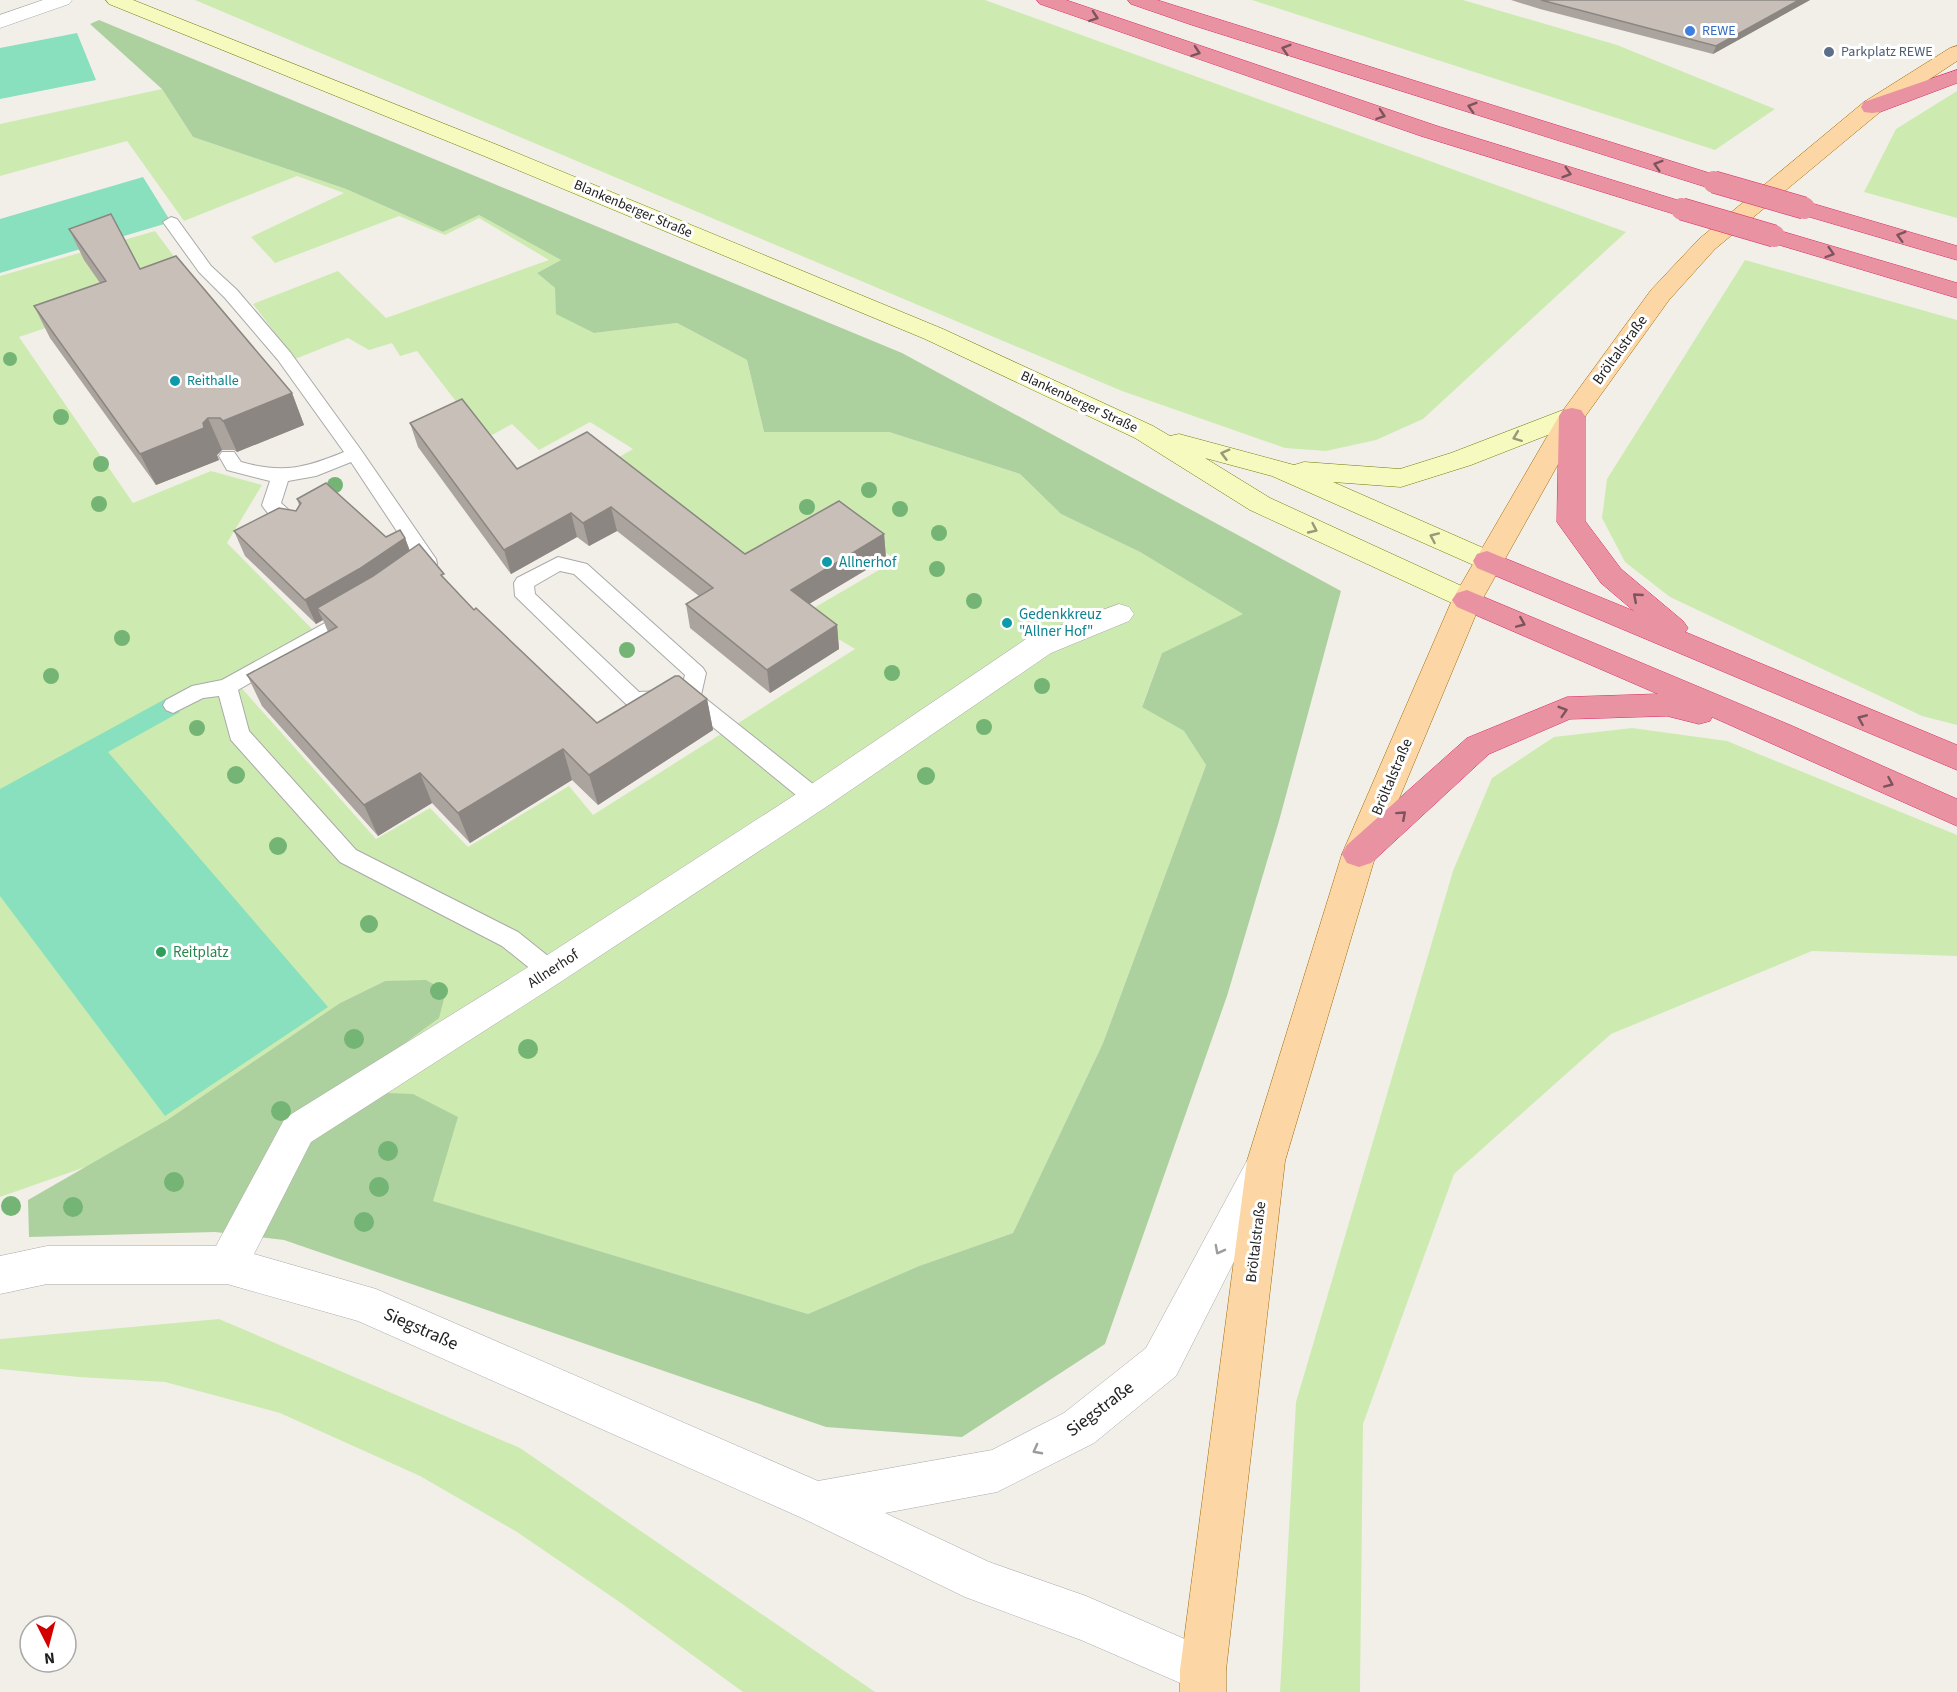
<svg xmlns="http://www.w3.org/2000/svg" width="1957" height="1692" font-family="'Source Sans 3',sans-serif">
<rect width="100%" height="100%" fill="#f2efe9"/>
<path fill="#cdebb0" d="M195,0H985L1626,232L1423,419L1376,440L1326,451L1285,448L1122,391Z
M1252,0H1463L1617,45L1775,109L1715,150Z
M162,89L193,137L346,189L443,232L479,215L561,260L537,273L555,288L594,333L677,323L747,360L764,432H889L1020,474L1061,514L1140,552L1244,614L1162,653L1142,706L1184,731L1206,765L1103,1043L1013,1233L919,1266L808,1314L432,1201L339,1092L385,981L340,1003L167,1120L91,1165L0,1197V276L155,231L191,279L19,337L133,503L211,471L262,485L227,543L322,639L238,684L376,839L430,808L468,847L569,786L593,815L855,649L800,616L896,560L838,517L745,570L607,464L633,449L590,422L539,450L512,424L485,439L417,351L400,356L392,343L369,350L348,338L295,359L253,304L338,271L386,318L549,260L479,218L445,235L399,216L275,263L251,237L344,193L297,176L184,221L127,141L0,176V124Z
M1957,91V218L1864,192L1896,129Z
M1745,260L1957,320V725L1922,716L1670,597L1625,562L1602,518L1607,479Z
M1632,728L1727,741L1957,835V956L1812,951L1611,1034L1454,1174L1363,1424L1360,1692H1280L1296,1402L1453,871L1492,778L1554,737Z
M219,1319L520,1448L875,1692H743L621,1603L517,1532L420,1476L280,1413L165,1382L79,1377L0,1369V1339Z"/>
<path fill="#add19e" d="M99,20L902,353L1341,591L1279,821L1227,996L1105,1344L962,1437L826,1427L284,1240L215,1232L29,1237L28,1200L167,1120L340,1003L385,981L426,980L446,991L439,1018L340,1091L413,1094L458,1117L433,1201L808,1314L919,1266L1013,1233L1103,1043L1206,765L1184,731L1142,707L1162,653L1243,614L1140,552L1061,514L1020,474L889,432H764L747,360L677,323L594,333L556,314L555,288L537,273L561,260L479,215L443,232L346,189L193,137L162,89L90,24Z"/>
<path fill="#88e0be" d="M77,33L96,80L0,99V48Z
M143,177L171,222L0,273V219Z
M167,698L180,712L108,752L328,1007L165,1116L0,896V789Z"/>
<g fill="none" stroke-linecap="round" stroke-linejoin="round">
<g stroke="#a9a9a9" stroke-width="2">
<path id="lane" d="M171,217L177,219L211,266L237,290L290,352L361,450L436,559L437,564L429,576L422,578L415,576L412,571L417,563L416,560L351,462L316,476L288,481L281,503L309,528L306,533C291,537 269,517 262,505L270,481L227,470L219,456L222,452H234L241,462C283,474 305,468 344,452L278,360L225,298L199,272L163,222Z
M558,557L587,564L703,668L706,673L701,695L823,792L826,798L823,804L815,806L807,804L686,705L634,708L627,705L515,596L514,583L517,578ZM560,571L574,574L685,675L681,690L639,692L535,594L534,586Z
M354,607L361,609L364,614L361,619L238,690L249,731L356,850L518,932L558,964L562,971L558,978L550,981L542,978L502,946L340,862L231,740L219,696L203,698L173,713L166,710L163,705L166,700L192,686L222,680Z"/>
</g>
<g stroke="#a9a9a9" stroke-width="1">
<path id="street" d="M43,0H72L69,4L0,28V15Z
M1119,604L1129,607L1134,614L1129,621L1051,653L826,807L562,981L311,1142L254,1254L376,1289L818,1481L992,1450L1064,1413L1146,1348L1249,1157L1262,1152L1275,1157L1281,1169L1176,1376L1094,1443L997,1492L885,1513L989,1562L1086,1596L1219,1654L1226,1670L1219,1686L1201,1692L1081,1640L965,1597L802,1518L358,1321L227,1284H47L0,1294V1256L47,1246H216L285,1118L538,961L804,789L1029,637Z"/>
</g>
<g stroke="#707d05" stroke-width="1">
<path id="secondary" d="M106,0H133L500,146L943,329L1153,426L1170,436L1179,434L1294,465L1304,462L1400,469L1451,453L1563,410L1572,408L1581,410L1585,416L1581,422L1471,465L1401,487L1333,482L1497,554L1501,561L1497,568L1487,571L1272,476L1205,458L1270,498L1477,593L1482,600L1477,607L1467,610L1250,510L1135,438L925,339L484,156L109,4Z"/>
</g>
<g stroke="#a06b00" stroke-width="1">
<path id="primary" d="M1957,46V61L1880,112L1715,249L1669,300L1584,418L1482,600L1376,854L1285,1161L1226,1670V1692H1180V1670L1247,1161L1342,854L1452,600L1559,416L1651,290L1699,239L1864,102L1950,48Z"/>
</g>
<g stroke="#dc2a67" stroke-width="1">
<path id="highway" d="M1037,0H1066L1437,126L1690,204L1693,209L1690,214L1682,216L1674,214L1421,136L1040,4Z
M1128,0H1157L1722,177L1725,182L1722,187L1714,189L1706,187L1192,25L1131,4Z
M1957,70V83L1880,112L1872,113L1864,112L1861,107L1864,102Z
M1804,201L1957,246V260L1796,213L1793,208L1796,203Z
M1774,229L1957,283V298L1766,241L1762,236L1766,231Z
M1572,408L1581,410L1585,416V521L1621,569L1683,621L1688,628L1685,632L1957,745V770L1477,568L1473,561L1477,554L1487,551L1634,611L1601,583L1557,522L1559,416L1563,410Z
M1467,590L1790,725L1957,799V826L1712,717L1710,721L1699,724L1667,716L1570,719L1489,754L1371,863L1359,867L1347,863L1342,854L1347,845L1467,738L1567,697L1658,694L1457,607L1452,600L1457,593Z"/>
</g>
<use href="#lane" fill="#fff" fill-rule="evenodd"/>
<use href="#street" fill="#fff" fill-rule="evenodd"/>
<use href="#secondary" fill="#f7fabf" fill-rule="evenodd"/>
<use href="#primary" fill="#fcd6a4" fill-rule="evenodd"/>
<use href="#highway" fill="#e892a2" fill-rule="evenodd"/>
<g stroke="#dc2a67" stroke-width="23" stroke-linecap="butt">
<path id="highway-bridge" d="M1714,182L1804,208
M1682,209L1774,236"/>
</g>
<use href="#highway-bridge" stroke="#e892a2" stroke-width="22"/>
</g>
<g fill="#74b475">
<circle cx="10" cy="359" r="7"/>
<circle cx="61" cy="417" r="8"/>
<circle cx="101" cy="464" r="8"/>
<circle cx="335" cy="485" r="8"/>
<circle cx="869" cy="490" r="8"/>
<circle cx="99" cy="504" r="8"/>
<circle cx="807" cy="507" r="8"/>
<circle cx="900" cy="509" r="8"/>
<circle cx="939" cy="533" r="8"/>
<circle cx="937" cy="569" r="8"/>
<circle cx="974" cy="601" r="8"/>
<circle cx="122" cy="638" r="8"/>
<circle cx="627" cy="650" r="8"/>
<circle cx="892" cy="673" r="8"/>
<circle cx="51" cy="676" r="8"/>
<circle cx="1042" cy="686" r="8"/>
<circle cx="984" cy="727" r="8"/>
<circle cx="197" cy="728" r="8"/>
<circle cx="236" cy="775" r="9"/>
<circle cx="926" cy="776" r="9"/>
<circle cx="278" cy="846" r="9"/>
<circle cx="369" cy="924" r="9"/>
<circle cx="439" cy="991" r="9"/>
<circle cx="354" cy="1039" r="10"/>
<circle cx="528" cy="1049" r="10"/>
<circle cx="281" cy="1111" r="10"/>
<circle cx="388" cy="1151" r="10"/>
<circle cx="174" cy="1182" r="10"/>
<circle cx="379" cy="1187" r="10"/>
<circle cx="11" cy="1206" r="10"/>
<circle cx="73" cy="1207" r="10"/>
<circle cx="364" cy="1222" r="10"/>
</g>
<path fill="#aba49e" d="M1511,0H1810L1713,54L1540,9Z
M69,229L140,269L292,393L304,425L237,452L234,450H222L217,455L219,460L156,485L50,338L34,306L100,283L84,260Z
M410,423L517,469L745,554L884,534L886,558L809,604L837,625L839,649L770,693L690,628L686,604L699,596L617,531L589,546L577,537L511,574L418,447Z
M297,499L386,537L405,538L410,551L446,581L474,610L597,723L707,699L713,730L598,805L572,780L470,843L432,803L378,836L262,706L247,675L328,632L323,620L316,624L245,556L234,531L296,511L299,505Z"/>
<path fill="#8b8681" d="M1799,0H1810L1713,54L1716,46Z
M292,393L304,425L237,452L223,421Z
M208,418L222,450L217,455L219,460L156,485L140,454L203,423Z
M611,507L617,531L589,546L583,523Z
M571,513L577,537L511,574L504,550Z
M884,534L886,558L794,613L791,590Z
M405,538L414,562L317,608L323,620L316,624L305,600Z
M837,625L839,649L770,693L767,670Z
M707,699L713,730L598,805L589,775Z
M563,749L572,780L470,843L458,813Z
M420,773L432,803L378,836L364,805Z"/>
<path fill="#c7bfb8" stroke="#8b8681" stroke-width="1.5" d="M1541,0H1799L1716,46Z
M111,214L140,269L176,256L292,393L223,421L220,418H208L203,423L204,428L140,454L34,306L106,281L69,229Z
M462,399L517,469L587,432L745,554L839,501L884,534L791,590L837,625L767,670L686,604L713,588L611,507L583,523L571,513L504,550L410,423Z
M326,483L386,537L400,530L405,538L359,569L305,600L234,531L279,508L296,511L301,503L297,499Z
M419,544L444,574L441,575L474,610L476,608L597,723L675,676H679L707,699L589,775L563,749L458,813L420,773L364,805L247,675L337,627L317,608L373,576Z"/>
<defs><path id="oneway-chevron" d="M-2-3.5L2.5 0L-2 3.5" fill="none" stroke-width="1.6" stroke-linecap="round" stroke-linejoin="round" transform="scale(1.5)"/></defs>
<g stroke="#7b545c">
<use href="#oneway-chevron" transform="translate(1094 17) rotate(19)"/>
<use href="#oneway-chevron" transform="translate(1286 49) rotate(-163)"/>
<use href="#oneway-chevron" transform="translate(1196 52) rotate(19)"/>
<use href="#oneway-chevron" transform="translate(1472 107) rotate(-163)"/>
<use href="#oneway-chevron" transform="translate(1381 115) rotate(19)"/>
<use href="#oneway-chevron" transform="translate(1658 165) rotate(-163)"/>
<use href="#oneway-chevron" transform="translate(1567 173) rotate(17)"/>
<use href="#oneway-chevron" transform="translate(1901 236) rotate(-164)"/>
<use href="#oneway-chevron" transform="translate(1830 253) rotate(17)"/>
<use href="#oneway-chevron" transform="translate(1637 597) rotate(-139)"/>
<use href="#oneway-chevron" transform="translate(1521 623) rotate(23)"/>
<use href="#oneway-chevron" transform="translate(1563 711) rotate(-17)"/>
<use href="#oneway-chevron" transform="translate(1862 719) rotate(-157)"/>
<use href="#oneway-chevron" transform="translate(1889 783) rotate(24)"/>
<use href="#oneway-chevron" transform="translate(1402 815) rotate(-42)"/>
</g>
<g stroke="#979978">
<use href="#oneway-chevron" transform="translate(1517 437) rotate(159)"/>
<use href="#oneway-chevron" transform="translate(1225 454) rotate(-165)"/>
<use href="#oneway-chevron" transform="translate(1313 529) rotate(25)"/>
<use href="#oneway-chevron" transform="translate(1434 537) rotate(-156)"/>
</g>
<g stroke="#9c9c9c">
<use href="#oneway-chevron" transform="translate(1219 1250) rotate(118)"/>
<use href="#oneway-chevron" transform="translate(1037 1450) rotate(152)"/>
</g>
<circle fill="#3f7fe0" stroke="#fff" stroke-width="2" cx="1690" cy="31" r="6"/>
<circle fill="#5c6f8a" stroke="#fff" stroke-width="2" cx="1829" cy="52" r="6"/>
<g fill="#0f9aa8" stroke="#fff" stroke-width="2">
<circle cx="175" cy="381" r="6"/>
<circle cx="827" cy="562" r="6"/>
<circle cx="1007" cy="623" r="6"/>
</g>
<circle fill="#2e9e5b" stroke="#fff" stroke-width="2" cx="161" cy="952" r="6"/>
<g text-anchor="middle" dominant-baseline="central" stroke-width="6" stroke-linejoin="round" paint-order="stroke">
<g font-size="14" fill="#366cbe" stroke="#fff" text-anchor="start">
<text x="1702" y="31">REWE</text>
</g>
<g font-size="14" fill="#4e5e75" stroke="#fff" text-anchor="start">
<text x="1841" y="52">Parkplatz REWE</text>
</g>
<g font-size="14" fill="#222" stroke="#fff">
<text transform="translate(633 209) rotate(23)">Blankenberger Straße</text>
<text transform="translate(1079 402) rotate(25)">Blankenberger Straße</text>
</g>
<g font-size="14" fill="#0d838f" stroke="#fff" text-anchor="start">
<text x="187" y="381">Reithalle</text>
</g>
<g font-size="15" fill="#222" stroke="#fff">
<text transform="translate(1620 350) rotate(-54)">Bröltalstraße</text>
<text transform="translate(1392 777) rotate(-67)">Bröltalstraße</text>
<text transform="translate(553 969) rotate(-33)">Allnerhof</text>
<text transform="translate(1256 1242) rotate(-83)">Bröltalstraße</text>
</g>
<g font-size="15" fill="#0d838f" stroke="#fff" text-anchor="start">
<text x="839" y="562">Allnerhof</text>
<text x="1019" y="614">Gedenkkreuz<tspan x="1019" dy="17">"Allner Hof"</tspan></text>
</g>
<g font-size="15" fill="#27864d" stroke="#fff" text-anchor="start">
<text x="173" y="952">Reitplatz</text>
</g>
<g font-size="18" fill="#222" stroke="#fff">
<text transform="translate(421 1329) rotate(24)">Siegstraße</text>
<text transform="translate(1100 1409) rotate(-37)">Siegstraße</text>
</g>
</g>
<g transform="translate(48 1644) rotate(174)"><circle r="28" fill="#ffffff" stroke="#a7a7a7" stroke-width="1.5"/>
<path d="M0-4.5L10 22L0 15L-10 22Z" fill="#d40000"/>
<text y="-9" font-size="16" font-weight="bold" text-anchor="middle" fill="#222222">N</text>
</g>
</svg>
